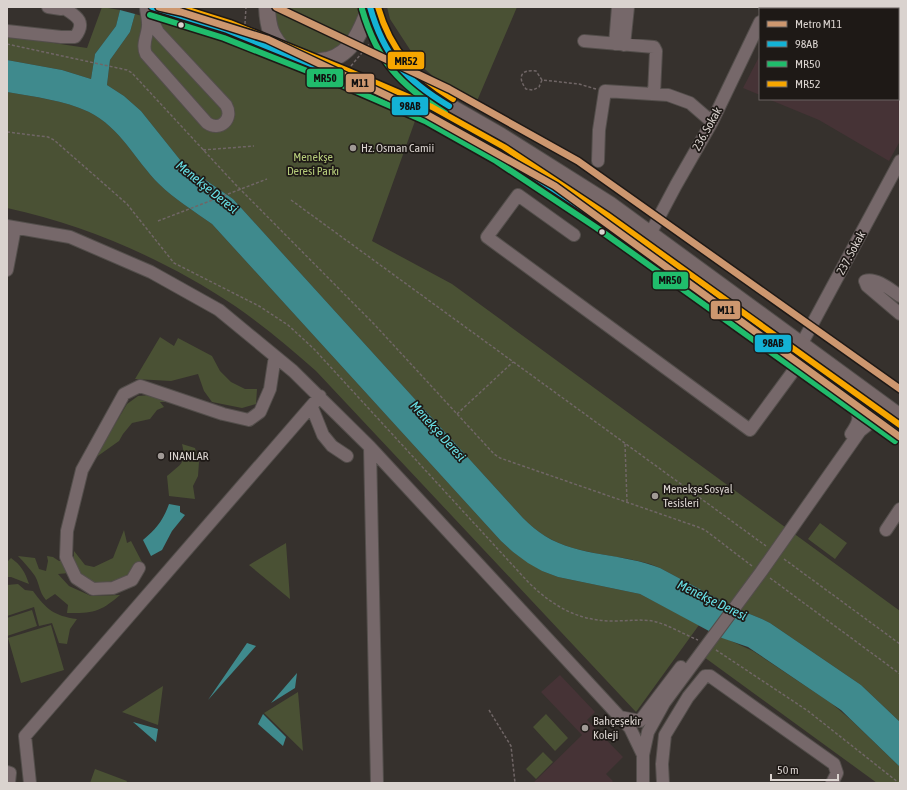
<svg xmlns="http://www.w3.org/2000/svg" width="907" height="790" font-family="'Asap Condensed',sans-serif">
<rect width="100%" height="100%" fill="#36312d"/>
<path fill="#463336" d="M784,7H900V141L889,161L819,120L768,99H898V9H783Z
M760,55V95L743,88Z
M560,675L595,712L587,720L623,757L606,774L613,781L611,783H533L582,735L541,692Z"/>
<path fill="#4a5134" d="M102,7L120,10L116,26L95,54L91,79L62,70L7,60V36L87,48Z
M275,7H365L339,53L308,55L294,49L283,37L276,23Z
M387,7H517L477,101L440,82L420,65L390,19Z
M135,14C161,21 188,28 214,36C283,59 350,89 415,121L372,241L452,284L900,611V722L861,685L770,623L762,619L735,608L660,568L650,564C616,554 576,555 545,536C537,531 530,525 523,518L233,199L191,170L181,161L141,111L124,96L107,85L110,60L130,32Z
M7,92C34,97 64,100 89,112C121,128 135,160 159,184C174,199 194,211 212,224L501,541L513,552L542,571L558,577L640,594L699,625L636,712L316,371C290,348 264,326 235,306C166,260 89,226 7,208Z
M160,337L174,346L178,338L212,356L220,371L231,382L245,389H257L256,404L242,408L212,402L204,391L198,374L171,381L135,379Z
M151,395L169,402H160L164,407L157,410L150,419L132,423L123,434L119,441L95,458L127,404L138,396Z
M182,444L195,448L199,462L198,476L193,486L195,499L169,496L167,476C180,464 187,464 182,444Z
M820,523L847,543L835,559L808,539Z
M124,530L127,543L131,541L143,564L132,572L125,581L95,586L73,569L74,551L85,565L94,567L113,558Z
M286,543L290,599L249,565Z
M18,556L35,558L39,569L46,571L48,561L47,556L53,557L59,561H65L69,573L58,574L69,586L91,596L120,595C99,613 93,613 67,613L68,605L55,594L46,600C39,592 40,585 35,576C30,569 24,562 18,556Z
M11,558C21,565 25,572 29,584L11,577H7V562Z
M18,584L25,590L33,591C46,609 54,616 77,619L70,629L67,644L59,643L52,623L39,626L34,607L7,616V585Z
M32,610L37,626L7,636V618Z
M51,625L64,670L21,683L8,638Z
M720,636L753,651L831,703L850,719L900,767V783H877L704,657Z
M163,686L158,725L122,712Z
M298,692L303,751L264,713Z
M546,714L568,738L555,751L533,727Z
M543,752L553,762L536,779L526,769Z
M95,769L127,781L126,783H90Z"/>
<path fill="#3f8a8d" d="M120,10L135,14L130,32L110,60L107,85L124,96L141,111L181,161L191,170L233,199L523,518C530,525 537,531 545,536C579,557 623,553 660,568L735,608L762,619L770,623L861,685L900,722V767L841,710L748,647L722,638L640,594L558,577L542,571L528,563L513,552L501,541L212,224C194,211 174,199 159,184C135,160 121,128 89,112C64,100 34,97 7,92V60L62,70L91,79L95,54L116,26Z
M169,504L180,506V512L185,515L172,531L162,550L151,556L143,540C156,529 163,521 169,504Z
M247,643L256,646L208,700Z
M297,673L295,688L271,703Z
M263,714L286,737L283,746L258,724Z
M133,722L158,729L156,742Z"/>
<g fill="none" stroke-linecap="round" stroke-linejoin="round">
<g stroke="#534e4b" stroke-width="14">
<path id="minor" d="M146,7C146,12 148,18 148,23C149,33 141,44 146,54L207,123C220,132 234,119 226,105L158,32C153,24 152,17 152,7
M765,7L767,9
M7,31L61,37H75C87,21 76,16 64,8L61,9L48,7
M584,41L654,47L656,51L654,94
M615,44L618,7
M624,45L628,7
M598,161L599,130L605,91L668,95L690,103L712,122
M7,226L70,237L151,272L219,310L293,371L370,447L630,728L643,755V783
M650,234L676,185L712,122L760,22
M574,235L518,195L487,237L750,430L800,362
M7,270L15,228
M900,296C891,290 876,277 865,281L867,286L900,314
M801,345L900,161
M310,408L313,410L323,435L332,446L347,456
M851,434C861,419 860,418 853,401
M370,447L377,783
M886,530L900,509
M139,568L132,580L113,588L93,589L76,578L66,557L67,531L82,470L124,394L140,386L223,414L249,420L260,412L270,389L275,356
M620,717L640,721L681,667
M643,755L648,732L664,703L761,572L860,431L870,423L884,424
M7,772L10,773L9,783
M30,783L25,736L320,396
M663,783L662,764L665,735L688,697L705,676H710L834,764L837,773L832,783"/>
</g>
<g stroke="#534e4b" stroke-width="18">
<path id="major" d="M152,7L227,30L343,77L429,114L500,154L535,176L602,221L900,435
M267,7C268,29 271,36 285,52
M370,7L379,36L389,54L406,74L433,97L501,136L609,204L900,417
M309,62C315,62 322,61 328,60C353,53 362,29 370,7"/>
</g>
<path stroke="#706666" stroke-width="1.5" stroke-dasharray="3 2" stroke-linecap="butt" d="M245,24L246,7
M7,44L127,70L132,73L235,184L374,324L494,454L500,458L698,527L705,530L752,566
M351,66L370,43
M542,80L536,71C521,69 517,77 526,89L533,90L539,87L542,80L579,84L596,89
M7,132L48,137L54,140L127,204L174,263L259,306L288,325L314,349L529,583C554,607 579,621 613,621C627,621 640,619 653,621C669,625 683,634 698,640
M203,150L254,146
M291,200L766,546
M457,414L513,362
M625,444L627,502
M784,559L900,644
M770,578L900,674
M716,650L808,711L899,783
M489,710L511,746L515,783"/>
<use href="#minor" stroke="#76686a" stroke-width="12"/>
<use href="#major" stroke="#776869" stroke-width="16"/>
<path stroke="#706666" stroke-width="1.5" stroke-dasharray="3 2" stroke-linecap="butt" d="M158,221L267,179"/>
<g stroke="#1e1916" stroke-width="9">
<path id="bus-1" d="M152,7L227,30L343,77L429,114L500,154L602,221L900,435
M370,7C384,56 405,80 449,106"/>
</g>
<g stroke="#1e1916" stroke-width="9">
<path id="bus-2" d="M362,9C377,61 400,85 445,113
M150,15L224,38L340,84L425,121L496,161L597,228L895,441"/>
</g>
<g stroke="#1e1916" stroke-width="9">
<path id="bus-3" d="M179,7L230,23L346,70L432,107L504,147L607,215L900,425
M378,7C391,52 414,75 453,99"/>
</g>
<use href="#bus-1" stroke="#13b2d5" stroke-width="6"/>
<use href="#bus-2" stroke="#20bc6c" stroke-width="6"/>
<use href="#bus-3" stroke="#f7a600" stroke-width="6"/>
<g stroke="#1e1916" stroke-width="10">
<path id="metro-1" d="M159,7L181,12L267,39L426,114L555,186L900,437
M276,7L449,89L578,161L900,389"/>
</g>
<use href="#metro-1" stroke="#cd976f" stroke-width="7"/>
</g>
<g fill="#dad3cf" stroke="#1e1916" stroke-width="1.5">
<circle cx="181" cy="25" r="3.5"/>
<circle cx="602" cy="232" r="3.5"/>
</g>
<g fill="#a19a96" stroke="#1e1916" stroke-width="1.5">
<circle cx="353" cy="148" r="4"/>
<circle cx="161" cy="456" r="4"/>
<circle cx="655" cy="496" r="4"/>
<circle cx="585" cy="728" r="4"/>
</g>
<g text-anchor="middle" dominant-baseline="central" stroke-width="3.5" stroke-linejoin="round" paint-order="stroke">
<g font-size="12" fill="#dad3cf" stroke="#1e1916">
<text transform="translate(707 129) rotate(-61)">236. Sokak</text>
<text transform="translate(851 253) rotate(-62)">237. Sokak</text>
</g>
<g font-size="12" fill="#dad3cf" stroke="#1e1916" text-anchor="start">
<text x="361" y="148">Hz. Osman Camii</text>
<text x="169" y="456">INANLAR</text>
<text x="663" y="489">Menekşe Sosyal<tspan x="663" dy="14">Tesisleri</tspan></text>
<text x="593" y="721">Bahçeşekir<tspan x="593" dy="14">Koleji</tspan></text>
</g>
<g font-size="12" fill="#b7cd7b" stroke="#1e1916">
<text x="313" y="157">Menekşe<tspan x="313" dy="14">Deresi Parkı</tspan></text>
</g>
<g font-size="13" font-style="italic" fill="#68e2e8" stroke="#1e1916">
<text transform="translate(207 187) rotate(39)">Menekşe Deresi</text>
<text transform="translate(438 431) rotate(48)">Menekşe Deresi</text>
<text transform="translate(712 600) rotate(26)">Menekşe Deresi</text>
</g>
</g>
<g stroke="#1e1916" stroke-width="1.5">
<rect x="387" y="51" width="38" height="19" rx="4" fill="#f7a600"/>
<rect x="306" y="68" width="38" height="20" rx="4" fill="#20bc6c"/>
<rect x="345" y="73" width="30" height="20" rx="4" fill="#cd976f"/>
<rect x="391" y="96" width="38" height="20" rx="4" fill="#13b2d5"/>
<rect x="652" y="271" width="37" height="19" rx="4" fill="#20bc6c"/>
<rect x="710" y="300" width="31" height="20" rx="4" fill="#cd976f"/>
<rect x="754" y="334" width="38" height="19" rx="4" fill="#13b2d5"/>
</g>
<g font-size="11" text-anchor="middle" font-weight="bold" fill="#111">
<text x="406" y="65">MR52</text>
<text x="325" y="82">MR50</text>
<text x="360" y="87">M11</text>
<text x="410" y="110">98AB</text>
<text x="670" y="284">MR50</text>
<text x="726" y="314">M11</text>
<text x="773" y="347">98AB</text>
</g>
<rect width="907" height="790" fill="none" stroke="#dad3cf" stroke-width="16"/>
<rect x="759" y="8" width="140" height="92" fill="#1e1916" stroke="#696360"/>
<rect x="767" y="21" width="20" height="6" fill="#cd976f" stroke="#696360"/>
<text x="795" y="28" font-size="12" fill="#dad3cf">Metro M11</text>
<rect x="767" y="41" width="20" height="6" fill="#13b2d5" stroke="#696360"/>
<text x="795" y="48" font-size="12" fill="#dad3cf">98AB</text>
<rect x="767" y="61" width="20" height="6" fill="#20bc6c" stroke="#696360"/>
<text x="795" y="68" font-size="12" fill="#dad3cf">MR50</text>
<rect x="767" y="81" width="20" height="6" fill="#f7a600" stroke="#696360"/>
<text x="795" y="88" font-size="12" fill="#dad3cf">MR52</text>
<path d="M771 774v6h67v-6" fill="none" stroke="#dad3cf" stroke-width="2"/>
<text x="777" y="774" font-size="12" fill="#dad3cf" stroke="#1e1916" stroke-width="3" paint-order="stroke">50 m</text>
</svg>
